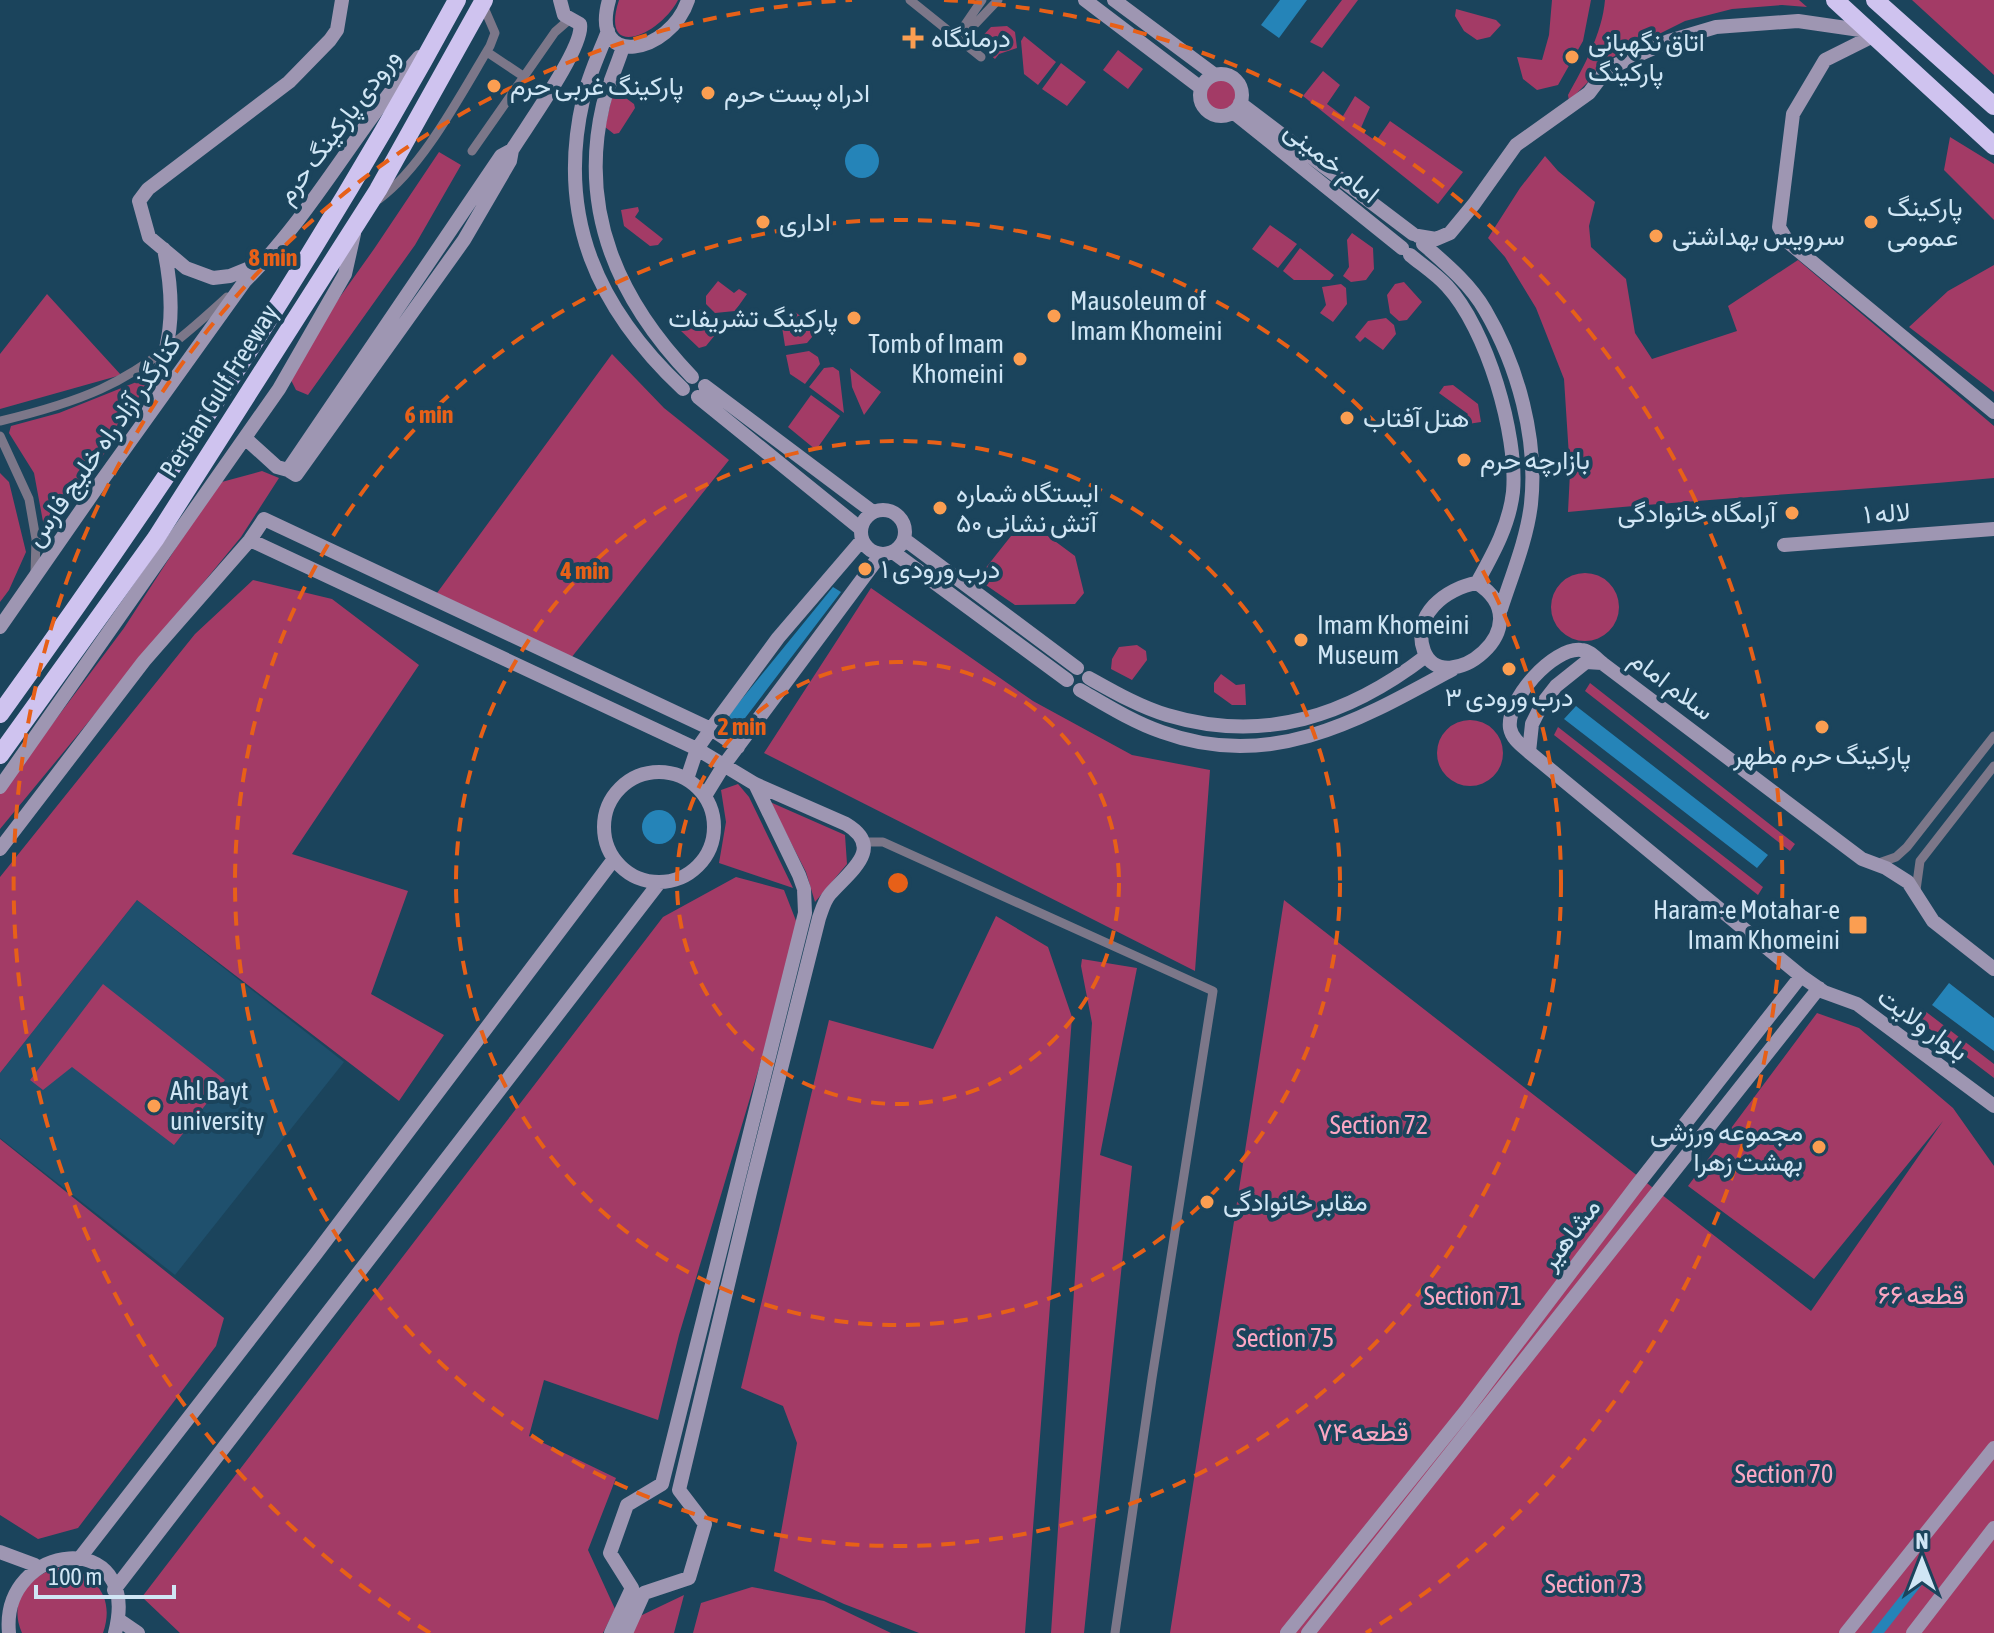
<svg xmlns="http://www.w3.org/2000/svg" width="1994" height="1633" font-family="'Asap Condensed',Vazirmatn,sans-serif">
<rect width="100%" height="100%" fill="#1b445c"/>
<path fill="#1f506d" d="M137,900L344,1062L175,1275L0,1138V1073Z"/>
<path fill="#a33b66" d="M619,0H678C660,35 599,62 619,0Z
M1342,0H1358L1322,48L1310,42Z
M1552,0H1591L1583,41L1558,85L1537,90L1523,79L1517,57L1542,60L1549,35Z
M1605,0H1799L1807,7L1782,5L1732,9L1685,21L1613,57L1569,101L1568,95C1584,66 1602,34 1605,0Z
M1912,0H1994V75Z
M1456,9L1496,20L1501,25L1490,37L1477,40L1464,31L1455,16Z
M1007,26L1015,32L1017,48L999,54L995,59L976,43L991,27Z
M1024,36L1056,62L1038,85L1024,74L1021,41Z
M1118,50L1143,69L1128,89L1103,70Z
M1061,63L1086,82L1067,106L1042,89Z
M1323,71L1340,85L1327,104L1343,116L1355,96L1370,107L1360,130L1376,141L1390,121L1463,172L1438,204L1303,96Z
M1206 95a15 15 0 1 1 30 0a15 15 0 1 1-30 0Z
M619,93L634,104L635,108L619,133L614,134L605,127L612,97Z
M1950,137L1994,164V220L1944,170Z
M439,152L461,165L415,245L308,395L296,390L290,378L310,339L374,249Z
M1545,156L1558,171L1595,202L1589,226L1591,247L1626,279L1635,333L1652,359L1737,331L1728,306L1798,260L1994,426V478C1852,491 1710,498 1568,512L1570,472L1564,379L1536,308L1505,257L1488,238L1520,188Z
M638,207L639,211L635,217L663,239L658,245L650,246L624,226L621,210Z
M1270,225L1297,244L1278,268L1252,249Z
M1352,233L1373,248L1374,269L1366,280L1351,282L1343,276L1349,267L1347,240Z
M1300,248L1334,275L1330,280H1294L1283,271Z
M1994,265V392L1909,327L1948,291Z
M718,281L734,293L739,289L747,294L735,311L715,313L706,304V296Z
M1404,282L1422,302L1407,320L1399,321L1390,313L1387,295L1395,284Z
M1341,284L1346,288L1347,304L1333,322L1320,313L1326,305L1322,287Z
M47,294L121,375L0,409V354Z
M703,309L712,317L715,335L706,346L699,348L680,330L695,311Z
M794,311L818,330L807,343L785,346L782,327Z
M1386,318L1394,325L1396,334L1383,350L1365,337L1360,342L1355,337L1368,321Z
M809,351L818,357L820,364L805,384L790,374L786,355Z
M612,354L664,408L729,460L571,658L437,593Z
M833,367L839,371L844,413L809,387L824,368Z
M850,368L881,392L864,415L852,387Z
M149,377L127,420L48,536L44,527L34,473L9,433L11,426L59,413Z
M1453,385L1478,404L1481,422L1468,424L1464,421L1468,414L1439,393L1444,386Z
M811,395L840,416L816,450L788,427Z
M262,471L279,478L241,537L0,829V794L124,628L218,483Z
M0,473L9,482L26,552L9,590L0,602Z
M1011,536H1048L1075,556L1084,593L1075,604L1015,605L977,579Z
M1551 607a34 34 0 1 1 68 0a34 34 0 1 1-68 0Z
M253,580L332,599L419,665L292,854L408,891L371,994L444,1035L399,1101L137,900L0,1073V877L195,634Z
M871,588L1033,701L1132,755L1210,770L1195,971L764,753Z
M1137,645L1146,651L1147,660L1132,680L1111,669L1112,659L1119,647Z
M1221,674L1236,685L1245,684L1246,705H1232L1214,692V683Z
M1590,683L1795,844L1790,851L1585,691Z
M1437 753a33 33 0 1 1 66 0a33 33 0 1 1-66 0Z
M1558,727L1763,887L1758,895L1554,735Z
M738,784L749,797L793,888L719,863L726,822L721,790Z
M770,802L845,835L847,864L815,902L806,872Z
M736,877L784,890L800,931L679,1335L658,1420L544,1380L529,1436L616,1478L588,1550L615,1609L603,1633H180L142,1597L663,917Z
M1284,900L1811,1311L1943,1121L1814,1279L1688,1186L1817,1013L1859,1028L1953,1108L1994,1166V1633H1170Z
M996,916L1048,947L1072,1017L1025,1633H919L844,1604L774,1571L797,1443L783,1406L741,1388L829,1020L933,1049Z
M1082,959L1137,968L1100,1155L1132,1166L1084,1633H1051L1092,1023L1081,966Z
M103,984L225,1080L174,1145L72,1067L43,1090L30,1080Z
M1925,1011L1994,1064V1078L1918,1020Z
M0,1139L224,1318L216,1346L78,1528L38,1539L0,1515Z
M63,1567C97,1574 115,1599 103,1633H22C7,1600 31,1572 63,1567Z
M752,1587L824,1601L891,1633H693L701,1603Z
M684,1595L674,1633H632L640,1616Z"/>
<path fill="#2584b8" d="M1280,0H1307L1279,38L1261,25Z
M845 161a17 17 0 1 1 34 0a17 17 0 1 1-34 0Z
M833,587L841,592L739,726L728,716Z
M1576,706L1768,855L1757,868L1564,719Z
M642 827a17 17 0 1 1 34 0a17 17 0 1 1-34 0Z
M1949,983L1994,1018V1051L1932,1005Z
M1920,1571L1926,1572L1928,1577L1884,1633H1871Z"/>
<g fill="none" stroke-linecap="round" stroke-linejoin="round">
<path stroke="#7c7789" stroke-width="9" d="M910,0L981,57
M959,41L998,0
M959,41L960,32L982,0
M487,52L523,76
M472,151L555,32L571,18
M379,199C423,167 461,94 490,46L495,33L482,3
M0,421C34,413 70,403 101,389C149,367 189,332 227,297
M0,436L29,499L36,539L35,574
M863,842H883L1213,991L1152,1378L1115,1633
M1876,864L1896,857L1907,847L1994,736
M1916,890L1920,861L1994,766"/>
<path stroke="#9e96b2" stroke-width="14" d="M609,0C589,70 670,54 688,0
M1085,0L1201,88
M1114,0L1215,75
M608,31C599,54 588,77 583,100C556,218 598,309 683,389
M1873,36L1825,60L1793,114L1779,227L1788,242L1994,412
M623,47C617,66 608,85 603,105C578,212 619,301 692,377
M1200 95a21 21 0 1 1 42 0a21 21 0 1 1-42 0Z
M1240,103L1413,234
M1233,112L1402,248
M512,150L501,156L288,470L296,475L464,240L510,161L512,150C526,127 585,46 580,24L564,15L560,0
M1418,236L1436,239L1450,233L1474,204L1516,145L1589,93L1607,69L1669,41L1716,27L1798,21L1867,31
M1423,244C1446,264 1470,284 1485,310C1518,366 1538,439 1531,504C1527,539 1512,575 1501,609
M1410,255C1422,265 1436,274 1447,286C1487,329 1518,435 1513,492C1509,526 1493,554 1477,583
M257,265L230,276L213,278L186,268L149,237L139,201L148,189L289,82L330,40L337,30L342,0
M705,386L873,512
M698,397L861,529
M149,409C169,344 178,317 164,249
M245,438L277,467L288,470
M861 532a22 22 0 1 1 44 0a22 22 0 1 1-44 0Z
M904,539L1077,668
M250,540L697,749L755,784L846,824C886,848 849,872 830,894C824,901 822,910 819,918L751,1188L679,1490L705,1524L689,1578L644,1593L626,1633
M1784,545L1994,529
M893,552L1067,680
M1477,583C1545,627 1443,701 1424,651C1411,615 1446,588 1477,583Z
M0,627L98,486L245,281C312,215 357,128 419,57
M1089,678C1114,692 1140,707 1167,715C1264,744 1348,716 1426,656
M1080,690C1106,705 1133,722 1162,732C1271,772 1360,720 1453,669
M1529,752C1521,745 1512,739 1510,728C1506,700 1553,647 1581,650C1589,650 1596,658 1602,663
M604 827a55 55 0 1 1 110 0a55 55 0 1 1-110 0Z
M687,779L697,749L711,729L778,638L862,540
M0,787L279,389L345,274L354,234
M705,796L724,765L881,554
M0,849L144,661L250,540L264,519L711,729L738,747
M1994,969L1933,921L1908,882L1886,868L1862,859L1602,663L1586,662L1556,686L1542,704L1532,724L1529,752L1801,976L1824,992L1857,1004L1994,1106
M0,1552L35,1565
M79,1559L315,1255L614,859
M114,1590L659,883
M119,1620L138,1633
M9,1633C0,1541 143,1526 115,1633
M611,1633L632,1588L610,1553L627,1505L662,1484L805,913L804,889L799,875L755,784
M1287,1633L1465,1412L1637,1185L1801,976
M1308,1633L1819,988
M1846,1633L1994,1448
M1913,1633L1994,1528"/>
<path stroke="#cfc3ef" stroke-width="18" d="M1835,0L1994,146
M1875,0L1994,106
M0,714C166,484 322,249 457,0
M0,755L156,538L378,190L484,0"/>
</g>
<g fill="none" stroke="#e76018" stroke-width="4" stroke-dasharray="14 10">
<circle cx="898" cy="883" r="221"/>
<circle cx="898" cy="883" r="442"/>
<circle cx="898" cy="883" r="663"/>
<path d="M430 1633A884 884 0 0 1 852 0M944 0A884 884 0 0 1 1366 1633"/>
</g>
<g fill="#fb9e51" stroke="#1b445c" stroke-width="3">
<path d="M909 26h8v8h8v8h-8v8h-8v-8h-8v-8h8z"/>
<circle cx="1572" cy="57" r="8"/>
<circle cx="494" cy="86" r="8"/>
<circle cx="708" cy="93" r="8"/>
<circle cx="763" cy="222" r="8"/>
<circle cx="1871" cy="222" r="8"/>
<circle cx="1656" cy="236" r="8"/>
<circle cx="1054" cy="316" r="8"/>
<circle cx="854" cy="318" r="8"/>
<circle cx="1020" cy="359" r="8"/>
<circle cx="1347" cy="418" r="8"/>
<circle cx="1464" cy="460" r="8"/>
<circle cx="940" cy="508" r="8"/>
<circle cx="1792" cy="513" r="8"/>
<circle cx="865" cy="569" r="8"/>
<circle cx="1301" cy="640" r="8"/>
<circle cx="1509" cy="669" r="8"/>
<circle cx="1822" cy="727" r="8"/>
<rect x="1848" y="915" width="20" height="20" rx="4"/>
<circle cx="154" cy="1106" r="8"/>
<circle cx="1819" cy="1147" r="8"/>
<circle cx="1207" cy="1202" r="8"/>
</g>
<g text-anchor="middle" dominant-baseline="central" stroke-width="8" stroke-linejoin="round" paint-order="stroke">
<g font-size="26" fill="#d0e6f5" stroke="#1b445c" text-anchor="start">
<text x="931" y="38">درمانگاه</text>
<text x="1588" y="42">اتاق نگهبانی<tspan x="1588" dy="30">پارکینگ</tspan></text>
<text x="510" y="86">پارکینگ غربی حرم</text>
<text x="724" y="93">ادراه پست حرم</text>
<text x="1887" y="207">پارکینگ<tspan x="1887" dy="30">عمومی</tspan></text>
<text x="779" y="222">اداری</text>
<text x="1672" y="236">سرویس بهداشتی</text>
<text x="1070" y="301">Mausoleum of<tspan x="1070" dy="30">Imam Khomeini</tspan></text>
<text x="838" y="318" text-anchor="end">پارکینگ تشریفات</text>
<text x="1004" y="344" text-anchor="end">Tomb of Imam<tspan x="1004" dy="30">Khomeini</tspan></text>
<text x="1363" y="418">هتل آفتاب</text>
<text x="1480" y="460">بازارچه حرم</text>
<text x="956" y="493">ایستگاه شماره<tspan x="956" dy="30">۵۰ آتش نشانی</tspan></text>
<text x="1776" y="513" text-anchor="end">آرامگاه خانوادگی</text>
<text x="881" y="569">درب ورودی ۱</text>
<text x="1317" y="625">Imam Khomeini<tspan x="1317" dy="30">Museum</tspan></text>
<text x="1509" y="697" text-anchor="middle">درب ورودی ۳</text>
<text x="1822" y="755" text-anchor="middle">پارکینگ حرم مطهر</text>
<text x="1840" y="910" text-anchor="end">Haram-e Motahar-e<tspan x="1840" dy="30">Imam Khomeini</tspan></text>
<text x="170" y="1091">Ahl Bayt<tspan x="170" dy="30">university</tspan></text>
<text x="1803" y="1132" text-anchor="end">مجموعه ورزشی<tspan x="1803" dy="30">بهشت زهرا</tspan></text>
<text x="1223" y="1202">مقابر خانوادگی</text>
</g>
<g font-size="26" fill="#d0e6f5" stroke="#1b445c">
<text transform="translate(338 126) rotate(-53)">ورودی پارکینگ حرم</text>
<text transform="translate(1332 162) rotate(39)">امام خمینی</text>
<text transform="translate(219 391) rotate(-58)">Persian Gulf Freeway</text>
<text transform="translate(103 441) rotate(-55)">کنارگذر آزاد راه خلیج فارس</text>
<text transform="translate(1887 513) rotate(-4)">لاله ۱</text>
<text transform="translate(1672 685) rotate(37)">سلام امام</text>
<text transform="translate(1923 1024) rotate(36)">بلوار ولایت</text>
<text transform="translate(1570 1234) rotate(-53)">مشاهیر</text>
</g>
<g font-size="26" fill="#fca7c3" stroke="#1b445c">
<text x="1379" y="1125">Section 72</text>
<text x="1921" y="1295">قطعه ۶۶</text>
<text x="1473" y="1296">Section 71</text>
<text x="1285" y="1338">Section 75</text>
<text x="1363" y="1432">قطعه ۷۴</text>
<text x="1784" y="1474">Section 70</text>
<text x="1594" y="1584">Section 73</text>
</g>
</g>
<circle cx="898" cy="883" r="12" fill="#e76018" stroke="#1b445c" stroke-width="4"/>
<g font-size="24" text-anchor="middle" font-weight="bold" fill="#e76018" stroke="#1b445c" stroke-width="8" stroke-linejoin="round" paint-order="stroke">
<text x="273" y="266">8 min</text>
<text x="429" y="423">6 min</text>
<text x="585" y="579">4 min</text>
<text x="742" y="735">2 min</text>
</g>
<g transform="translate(1922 1561)" stroke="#1b445c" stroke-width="6" paint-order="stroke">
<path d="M0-6L14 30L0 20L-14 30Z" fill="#d0e6f5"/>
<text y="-12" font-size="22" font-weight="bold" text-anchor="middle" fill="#d0e6f5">N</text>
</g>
<path d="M36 1585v12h138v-12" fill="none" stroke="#d0e6f5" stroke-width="4"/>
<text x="48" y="1585" font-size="24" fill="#d0e6f5" stroke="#1b445c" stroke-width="6" paint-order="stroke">100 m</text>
</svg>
